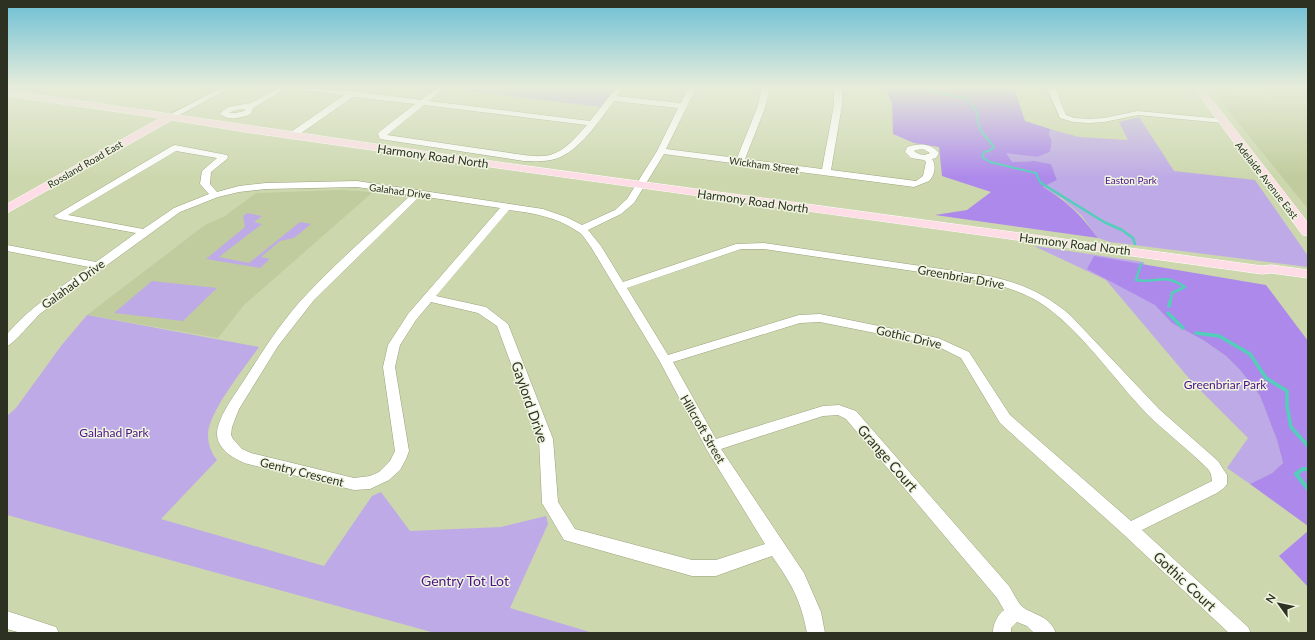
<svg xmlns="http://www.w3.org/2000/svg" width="1315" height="640" font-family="Lato,sans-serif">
<rect width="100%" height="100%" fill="#ccd7ae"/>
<path fill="#c0cc9d" d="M1270,88L1308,90V209L1215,94L1273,100L1267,92L1275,93Z
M341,190L373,192L244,305L218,338L87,315L205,225L225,216L256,193Z"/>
<path fill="#beaae6" d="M444,88H591L614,91L601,107Z
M1139,117L1174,171L1255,180L1308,256V267L1110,242L1098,238L1082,216L1063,199L1043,187L1057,180L1051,164L1035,161L1012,162L1005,152L1037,157L1050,152L1052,141L1049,135L1050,129L1079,137L1128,140L1119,122Z
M247,213L262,216L254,222L262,224L219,257L249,263L300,222L311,224L294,238L280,241L261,257L270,259L260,268L206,259L245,227L243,216Z
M1034,246L1144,262L1142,275L1203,340L1226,356L1241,371L1260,396L1277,440L1283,463L1272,473L1250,484L1227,468L1248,438L1193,383L1106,280Z
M152,281L217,288L183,321L114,313Z
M87,315L259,347C245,367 209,411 208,434C208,444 211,453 217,460L161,519L324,566L372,496L381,492L410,531L501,527L546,516L548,524L510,608L593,633H435L7,515V416L16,408L61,346Z"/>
<path fill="#ad89eb" d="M885,88H1014L1025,121L1050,129L1049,135L1052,141L1050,152L1037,157L1006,153L1012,162L1035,161L1051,164L1057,180L1043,187C1069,203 1080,214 1098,238L935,215L967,210L991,192L942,176L939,147L914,143L893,134L892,103Z
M1094,256L1266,285L1308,341V526L1250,484L1272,473L1283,463L1277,440L1260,396L1241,371L1226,356L1203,340L1172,323L1155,305L1087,269Z
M1308,531V587L1279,556Z"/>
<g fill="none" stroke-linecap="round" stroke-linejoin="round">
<path stroke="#53cfb9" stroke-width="2" d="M927,88L932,91L968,99L977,112L978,123L981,131L994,147L989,151L984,152L982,157L990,162L1036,173L1040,182L1043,184"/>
<path stroke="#53cfb9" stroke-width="2.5" d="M1041,183L1104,222L1122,230L1133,238L1135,244
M1141,264L1136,280C1158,284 1162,272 1185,287L1172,293L1170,303"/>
<path stroke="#53cfb9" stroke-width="3.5" d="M1169,306L1170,302
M1168,313L1183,328
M1196,333L1219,336L1250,354L1266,378L1287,391V406L1291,427L1308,446"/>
<path stroke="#53cfb9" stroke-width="4" d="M1308,469H1303L1296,474L1308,489"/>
<g stroke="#99a37c" stroke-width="1">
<path id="minor" d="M221,88H230L174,118H171L167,116Z
M278,88H287L253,108L251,114C241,118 228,122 220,113L228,107L251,103ZM245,109L244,111L236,113H229L235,110Z
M298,88L353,91L421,100L436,88H444L429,101L590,121L616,88H623L617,96L681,103L688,88H696L666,149L737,158L757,108L762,88H770L765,108L745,159L822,169L834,105V88H842V105L831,170L916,181L923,176L926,162L924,160L911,158L905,152L907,147C918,143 931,143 939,153L936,158L932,159C937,166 934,176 929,181L914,187L664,154L634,203L621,214L588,230L601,246L623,282L736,244L764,243L989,276C1023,284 1044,293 1071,316L1159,409L1218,461L1227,475V484L1224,488L1217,493L1142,530L1248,627L1251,633H1229L1123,534L1000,423L961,358L935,345L820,322L800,323L673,362L716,439L823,406L839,405L856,411L1009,586C1013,592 1018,604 1024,608C1037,616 1049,616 1056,633H1034L1027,626L1017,622L1011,628V633H993C993,624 997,616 1004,610L997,598L846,419L838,415L823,416L721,449L804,573L821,612L825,633H807C801,600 791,583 772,556L716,576H692L564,540L542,503L539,439L497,326L478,313L431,302L416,320L400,345L395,367L409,451L406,459L400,470L389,480L370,489L354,490L248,464C235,460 217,449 217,434C217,419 233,397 241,385C261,354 281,321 307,294C340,259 376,228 411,195L357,187L266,189L239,192L218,197L180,212L41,313C34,319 13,345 7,346V334C30,307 60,288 89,267L7,251V245L96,262L136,233L59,219L54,216L172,146L175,145L227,155L228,157L227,159L211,172L210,184L217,192L239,186L266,183L357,181L543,209L566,217L582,225L615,210L627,199L657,151L678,108L614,101C600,120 579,152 555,159C545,162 534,161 524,161L380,139L378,134L379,132L415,104L353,97L294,138H288L287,136L288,134L344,95L301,90ZM424,105L587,125C577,136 565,151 550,155C542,157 532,156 524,155L387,135ZM923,149L930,153C925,156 918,155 914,151L916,150ZM176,151L217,158L202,171L200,184L209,194L174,208L143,229L68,215ZM420,196L500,208L408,314L388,345L383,367L395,451L390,461L379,472L370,476L354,478L251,453L242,449L233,439L231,435L232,427L239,409L278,346L314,300ZM509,210C533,213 557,217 577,231C583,234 587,242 591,247L659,360L707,450L765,544L716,560H692L575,529L558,502L553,439L508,324L486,307L436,296ZM741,249H764L988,282C1005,287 1023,292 1039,302C1079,327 1115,381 1149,416C1168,434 1189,450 1208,469L1211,474L1212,481L1131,521L1010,415L969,352L938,338L820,314L799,315L668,355L627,288Z
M1047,88H1055L1066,115L1074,118L1089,119L1104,118L1138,111L1223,119L1227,121L1223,123L1138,115L1104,122L1089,123L1073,122L1060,118Z
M1077,88H1097C1093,91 1081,91 1077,88Z
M7,611L56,627L59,633H21L7,629Z"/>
</g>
<g stroke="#fff" stroke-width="1">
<path id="major" d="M1194,88H1203L1308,223V236L1303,235Z
M7,90L505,163L1262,266L1271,265L1308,270V278L1271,273L1262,274L505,169L245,132L172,120L7,213V204L160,118L7,96Z"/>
</g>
<use href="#minor" fill="#fff" fill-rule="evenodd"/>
<use href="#major" fill="#fedde6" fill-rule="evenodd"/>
</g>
<linearGradient id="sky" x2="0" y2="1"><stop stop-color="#6cbfd5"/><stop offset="0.49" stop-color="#e8eddb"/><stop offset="1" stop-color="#e8eddb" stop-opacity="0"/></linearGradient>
<rect width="1315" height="178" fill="url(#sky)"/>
<g text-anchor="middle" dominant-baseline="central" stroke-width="3" stroke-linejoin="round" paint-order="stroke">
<g font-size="10" fill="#2d3121" stroke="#eff5e1">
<text transform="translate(85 164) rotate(-30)">Rossland Road East</text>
<text transform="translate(764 165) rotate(8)">Wickham Street</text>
<text transform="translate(1267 180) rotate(52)">Adelaide Avenue East</text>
<text transform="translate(400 191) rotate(8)">Galahad Drive</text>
</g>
<g font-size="10" fill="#4d1287" stroke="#eff5e1">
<text x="1131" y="180">Easton Park</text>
</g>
<g font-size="12" fill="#2d3121" stroke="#eff5e1">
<text transform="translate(433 156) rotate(8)">Harmony Road North</text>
<text transform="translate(753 201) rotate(8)">Harmony Road North</text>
<text transform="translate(1075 244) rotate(7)">Harmony Road North</text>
<text transform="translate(961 277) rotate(10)">Greenbriar Drive</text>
<text transform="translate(73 284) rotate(-36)">Galahad Drive</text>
<text transform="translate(909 337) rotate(13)">Gothic Drive</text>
<text transform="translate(703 429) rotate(60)">Hillcroft Street</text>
<text transform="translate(302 472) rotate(14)">Gentry Crescent</text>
</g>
<g font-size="12" fill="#4d1287" stroke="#eff5e1">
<text x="1225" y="384">Greenbriar Park</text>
<text x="114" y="432">Galahad Park</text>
</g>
<g font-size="14" fill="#2d3121" stroke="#eff5e1">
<text transform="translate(530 402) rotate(71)">Gaylord Drive</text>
<text transform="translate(888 458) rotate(49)">Grange Court</text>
<text transform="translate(1185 581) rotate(43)">Gothic Court</text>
</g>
<g font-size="14" fill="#4d1287" stroke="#eff5e1">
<text x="465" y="580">Gentry Tot Lot</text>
</g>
</g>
<rect width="1315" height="640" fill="none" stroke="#2d3121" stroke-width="16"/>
<g transform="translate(1279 604) rotate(303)" stroke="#eff5e1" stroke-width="3" paint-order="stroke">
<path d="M0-3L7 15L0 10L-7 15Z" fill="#2d3121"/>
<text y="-6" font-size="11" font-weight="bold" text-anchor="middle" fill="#2d3121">N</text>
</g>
</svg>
